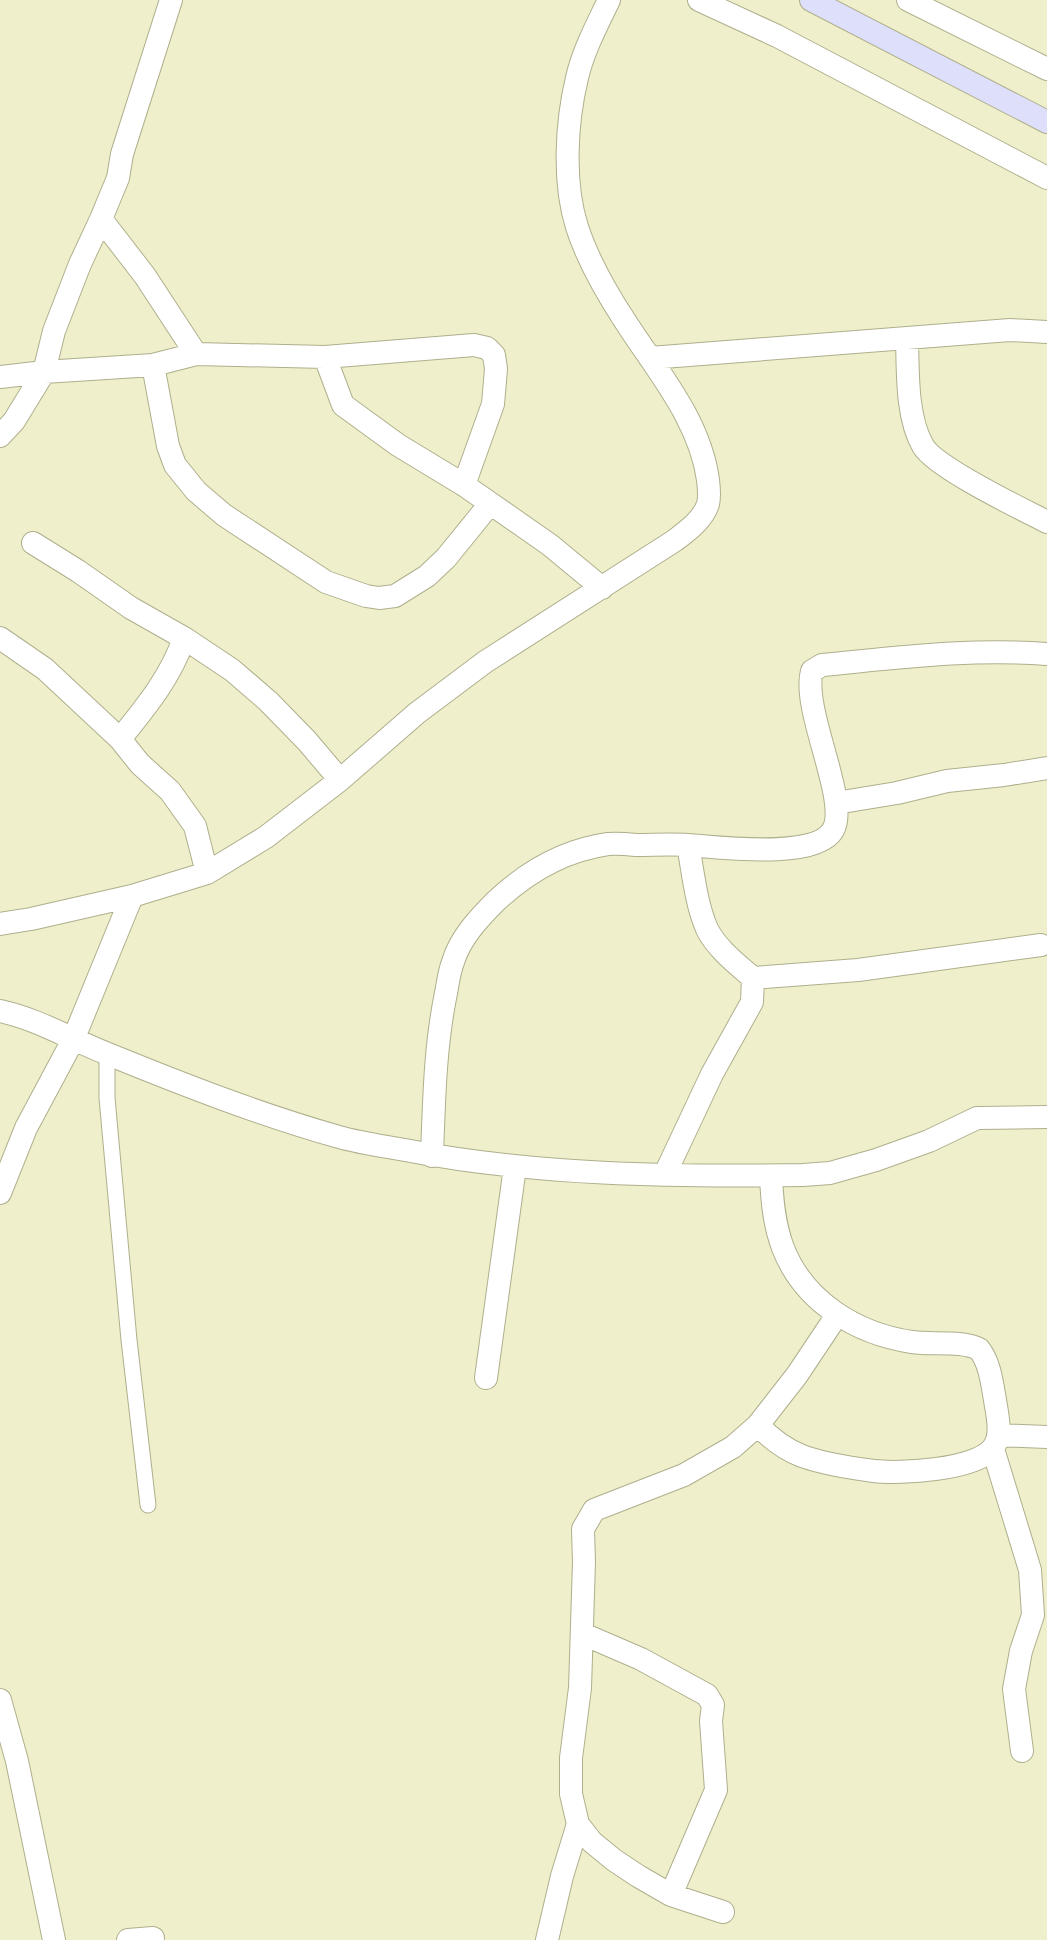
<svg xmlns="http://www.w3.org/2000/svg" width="1047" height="1940" font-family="Raleway,sans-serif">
<rect width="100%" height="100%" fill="#efefcc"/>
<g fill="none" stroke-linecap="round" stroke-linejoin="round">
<g stroke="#afaf8d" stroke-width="17">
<path id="service" d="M107,1054V1098L129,1340L148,1505"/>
</g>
<g stroke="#afaf8d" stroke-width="24">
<path id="minor" d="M171,0L122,154L118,178L101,219L145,276L196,354L153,365L168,446L175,465L196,491L224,515L326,582L366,596L379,598L395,596L427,576L446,558L489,505
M699,0L777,36L1047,178
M908,0L1047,69
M907,338C908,370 906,417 923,446C936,468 1020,508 1047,522
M196,354L325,357L343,405L398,445L464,485L550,545L602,588
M325,357L474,345L487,348L494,355L496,369L493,404L464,485
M650,358L1010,330L1047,332
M0,377L44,372L153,365
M0,436L14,421L44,372L54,331L80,264L101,219
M33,543L78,571L131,608L184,638L232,670L268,701L307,741L340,780
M0,638L45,669L120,739L140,764L170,791L195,826L207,873
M120,739C145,708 171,677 184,638
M836,803L897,793L947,781L1004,775L1047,768
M0,924L31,919L132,896L207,873L266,837L340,780L417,713L485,662L674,541C686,532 703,520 708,504C710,496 709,488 708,480C700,420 657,371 625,321C606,292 588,261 577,227C563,183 566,123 577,78C583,51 597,25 609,0
M753,978L858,970L1041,945
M0,1011C38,1019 72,1040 108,1054C184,1085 261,1115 339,1137C360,1143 383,1146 405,1150C533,1175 672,1177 803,1175L830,1173L876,1160L929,1141L977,1118L1047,1117
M432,1156C434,1101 435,1046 446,993C448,983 449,972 453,962C460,938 479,918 496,901C527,872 565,850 608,844C617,843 627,844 636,845C653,845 671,844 688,845C719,847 816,860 833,830C850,801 801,709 812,671L822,665C896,658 972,648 1047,654
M665,1174L712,1074L752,1002L753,978C737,964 717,949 707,929C696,904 693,872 688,845
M0,1193L26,1128L73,1040L132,896
M486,1378L515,1167
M758,1425C771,1439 784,1449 802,1456C824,1464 851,1468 874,1471C900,1474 976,1470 993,1448C1003,1435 997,1414 995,1400C992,1383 990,1363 979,1349C961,1340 933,1345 912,1342C857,1334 804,1302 783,1248C774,1224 772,1200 771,1176
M998,1435L1047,1437
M993,1449L1030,1570L1033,1615L1021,1651L1014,1689L1022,1751
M583,1634L641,1659L707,1695L713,1705L711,1721L716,1790L671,1895
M0,1700L17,1761L54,1940
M723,1912L671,1895L638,1876L614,1860L592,1842L578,1824L571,1794V1758L580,1688L584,1562L583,1529L594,1510L684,1475L733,1447L758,1425L797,1375L837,1315
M128,1940L153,1938
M547,1940L562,1876L578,1824"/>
</g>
<g stroke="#afaf8d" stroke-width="24">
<path id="secondary" d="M811,0L1047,122"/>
</g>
<use href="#service" stroke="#fff" stroke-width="15"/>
<use href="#minor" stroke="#fff" stroke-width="22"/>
<use href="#secondary" stroke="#dedffb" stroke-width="22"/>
</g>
</svg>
